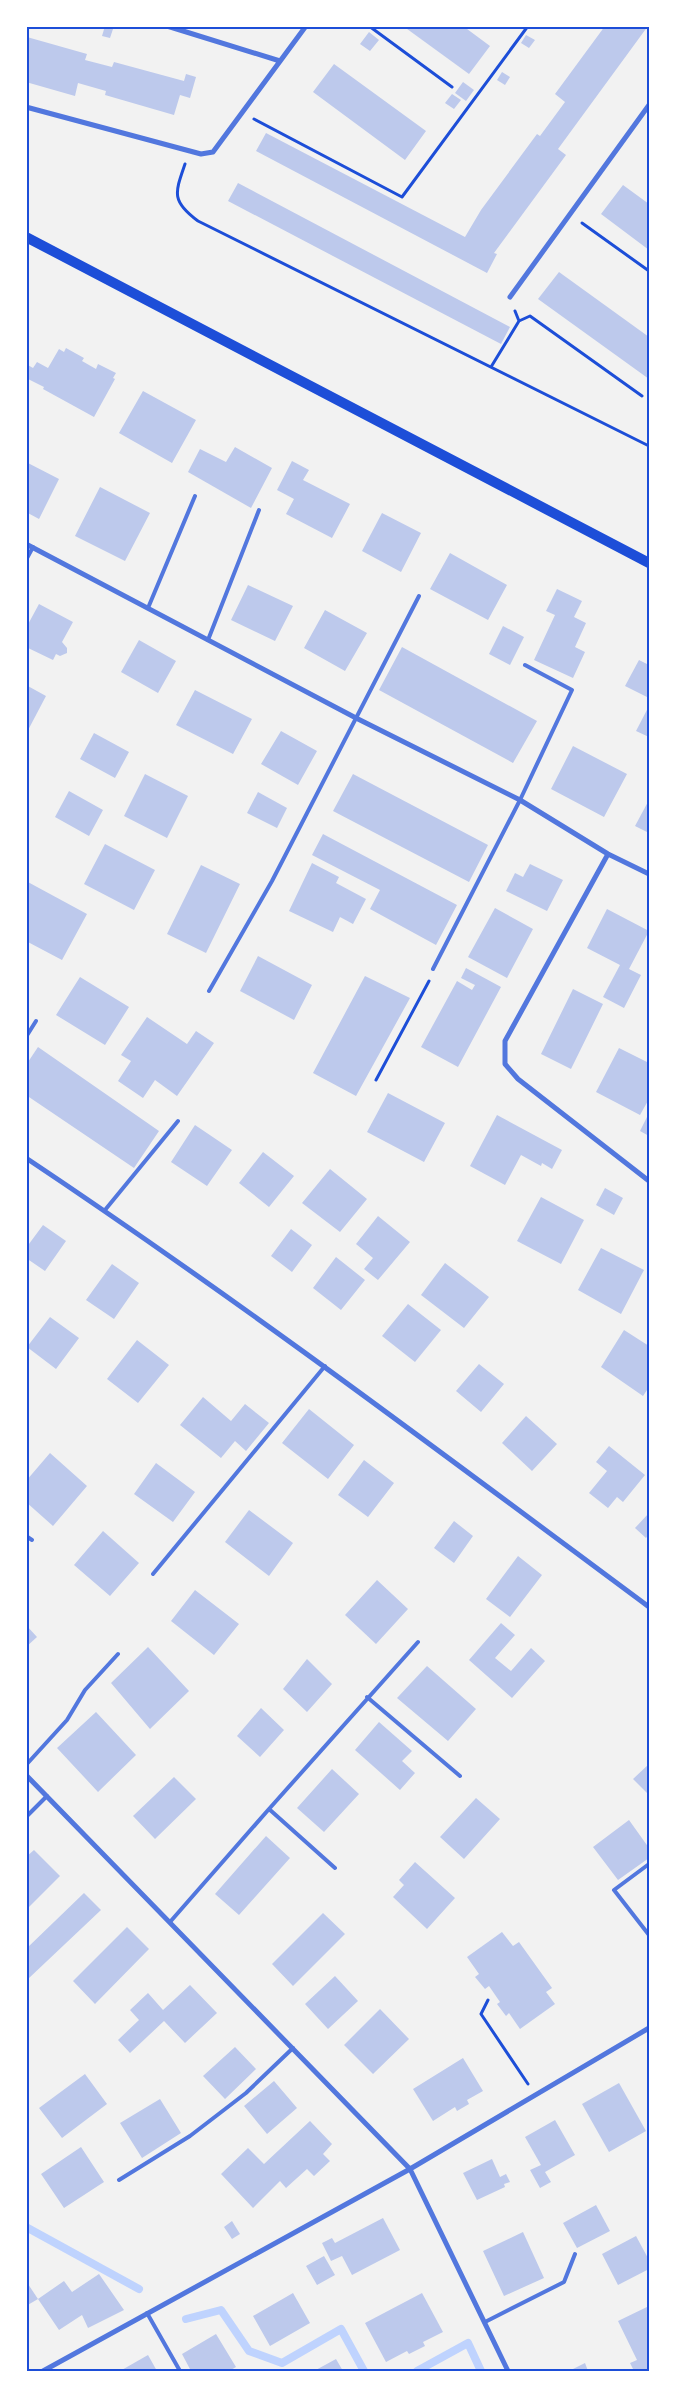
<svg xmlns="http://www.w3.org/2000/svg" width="675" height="2397" font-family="Spectral,serif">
<rect width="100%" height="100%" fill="#f2f2f2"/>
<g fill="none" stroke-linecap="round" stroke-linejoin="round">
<path stroke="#bfd3fe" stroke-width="8" d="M26,2227L139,2289
M186,2319L221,2310L249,2351L282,2363L341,2329L364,2371
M417,2371L468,2343L481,2371"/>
</g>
<path fill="#bdc9ec" d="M105,26H114L110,38L102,36Z
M403,26H463L490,46L469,74Z
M605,26H648L558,149L566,155L494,253L497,254L487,273L256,151L266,133L465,237L481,210L537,134L540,136L565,102L555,94Z
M369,32L379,40L370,51L360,44Z
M526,35L535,40L529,48L521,43Z
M27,37L87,54L85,60L112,67L114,62L184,81L186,74L196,77L190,98L180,95L174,115L105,95L106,91L78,83L75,96L26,82Z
M334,64L426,131L405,160L313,92Z
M502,72L510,77L505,85L497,80Z
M463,82L474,90L466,101L455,93Z
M452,94L461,100L454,109L445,103Z
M238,183L510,327L501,344L228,201Z
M623,185L649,204V250L601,214Z
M559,272L649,337V379L538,299Z
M66,348L84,358L82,361L96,369L98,364L116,373L113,378L115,379L94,417L43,389L44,387L28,379L26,381V364L33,368L37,362L48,368L59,349L64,352Z
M143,391L196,420L172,463L119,433Z
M235,447L272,468L251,508L188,472L200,449L226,462Z
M292,461L309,470L303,480L350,504L332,538L286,514L294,499L277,490Z
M26,462L59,479L39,519L26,512Z
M100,487L150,513L125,561L75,536Z
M382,513L421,533L401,572L362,551Z
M450,553L507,585L488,620L430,589Z
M248,585L293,606L275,641L231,620Z
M557,589L582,601L574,617L586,623L575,647L585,652L573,678L534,660L555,615L546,611Z
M39,604L73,622L62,642L67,648V653L60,656L56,654L53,660L26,647V628Z
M325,610L367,633L345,671L304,648Z
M503,626L524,637L510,665L489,654Z
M139,640L176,661L158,693L121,672Z
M402,647L537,721L513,763L379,690Z
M639,660L649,665V698L625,686Z
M26,685L46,696L26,734Z
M195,690L252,719L233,754L176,725Z
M649,706V737L636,731Z
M281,731L317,751L298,785L261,764Z
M94,733L129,752L115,778L80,759Z
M573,746L627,774L604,817L551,789Z
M145,774L188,796L167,838L124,816Z
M353,774L488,845L469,882L333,811Z
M69,791L103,810L89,836L55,817Z
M258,792L287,808L277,828L247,813Z
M649,800V833L635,826Z
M323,834L457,905L436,945L370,909L380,890L312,855Z
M105,844L155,870L134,910L84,884Z
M312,863L339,877L336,883L366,899L353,924L340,917L333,932L289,911Z
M530,864L563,880L547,911L506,891L515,873L523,877Z
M201,865L240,884L206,953L167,934Z
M26,881L87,914L62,960L26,941Z
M495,908L533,929L507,978L468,957Z
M607,909L649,931L629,969L641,975L624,1008L603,997L620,965L587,948Z
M258,956L312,985L294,1020L240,991Z
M466,968L501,987L458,1067L421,1047L457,981L472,990L475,985L461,978Z
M365,976L410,998L356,1096L313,1073Z
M80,977L129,1007L105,1045L56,1015Z
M573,989L603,1004L571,1069L541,1054Z
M147,1017L187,1044L196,1031L214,1043L177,1096L155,1080L143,1098L118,1081L131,1061L121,1055Z
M38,1047L159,1131L134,1168L26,1095V1065Z
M619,1048L649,1063V1099L640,1115L596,1092Z
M388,1093L445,1123L424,1162L367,1132Z
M649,1113V1136L640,1131Z
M497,1115L562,1150L552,1169L542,1163L541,1166L521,1155L505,1185L470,1166Z
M195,1125L232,1150L207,1186L171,1162Z
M263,1152L294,1176L269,1207L239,1183Z
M330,1169L367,1199L340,1232L302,1203Z
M605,1188L623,1198L614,1215L596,1205Z
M541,1197L584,1220L561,1264L517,1241Z
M378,1216L410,1242L378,1280L364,1269L373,1258L356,1244Z
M43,1225L66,1241L45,1271L26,1258V1248Z
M291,1229L312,1245L292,1272L271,1256Z
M601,1248L644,1270L621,1314L578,1290Z
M336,1257L365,1280L341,1310L313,1288Z
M445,1263L489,1297L464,1328L421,1295Z
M112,1264L139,1283L114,1319L86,1300Z
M408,1304L441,1330L415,1362L382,1336Z
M50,1317L79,1338L56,1369L27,1347Z
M624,1330L649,1346V1387L643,1396L601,1367Z
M137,1340L169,1365L138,1403L107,1379Z
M479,1364L504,1384L481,1412L456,1391Z
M203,1397L231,1421L245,1404L269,1423L246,1451L235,1441L221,1458L180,1425Z
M309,1409L354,1445L328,1479L282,1443Z
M526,1416L557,1444L532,1471L502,1443Z
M609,1446L645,1475L623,1502L617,1497L608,1508L589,1493L607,1471L596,1462Z
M50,1453L87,1486L53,1526L26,1502V1481Z
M364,1460L394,1483L368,1517L338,1495Z
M156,1463L195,1492L173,1522L134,1494Z
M249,1510L293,1543L269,1576L225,1542Z
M649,1513V1534L646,1538L635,1528Z
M454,1521L473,1536L454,1563L434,1548Z
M103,1531L139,1563L110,1596L74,1565Z
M518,1556L542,1575L510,1617L486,1599Z
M377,1580L408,1609L376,1644L345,1615Z
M195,1590L239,1624L214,1655L171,1621Z
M501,1623L515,1635L495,1658L511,1671L531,1648L545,1661L512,1698L469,1660Z
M26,1625L37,1637L26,1647Z
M148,1647L189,1691L150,1729L111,1683Z
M307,1659L332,1684L307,1712L283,1689Z
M427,1666L476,1709L448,1741L397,1698Z
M261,1708L284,1730L260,1757L237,1736Z
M96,1712L136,1755L98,1792L57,1748Z
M379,1722L412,1751L402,1761L415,1773L400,1790L355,1750Z
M649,1764V1795L633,1779Z
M332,1769L359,1794L324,1832L297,1808Z
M174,1777L196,1799L155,1839L133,1816Z
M476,1798L500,1819L464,1859L440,1837Z
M629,1820L649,1848V1858L618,1880L593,1847Z
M266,1836L290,1858L239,1915L215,1894Z
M34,1850L60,1876L26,1910V1857Z
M415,1862L455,1898L427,1929L393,1897L404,1885L399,1880Z
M84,1893L101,1910L28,1979L26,1949Z
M323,1913L345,1934L293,1986L272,1964Z
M127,1927L149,1949L95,2004L73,1981Z
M502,1932L513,1946L519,1942L552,1988L546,1992L555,2004L520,2029L509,2013L506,2016L497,2004L500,2002L489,1986L485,1989L475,1977L479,1974L467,1957Z
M335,1976L358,2001L328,2029L305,2004Z
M190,1985L217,2013L185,2043L164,2021L130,2053L118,2040L139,2020L130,2010L148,1993L163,2010Z
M380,2009L409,2039L373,2074L344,2045Z
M235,2047L256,2069L225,2099L203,2076Z
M463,2058L483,2091L467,2100L469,2104L457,2111L455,2107L433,2121L413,2089Z
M85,2074L107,2104L62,2138L39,2108Z
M274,2081L297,2108L267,2134L244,2106Z
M619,2083L646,2131L609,2152L582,2104Z
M160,2099L181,2133L142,2158L120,2123Z
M555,2120L575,2155L545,2172L551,2182L540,2188L530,2170L541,2165L525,2137Z
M310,2121L332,2144L323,2154L330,2161L314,2176L307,2169L286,2188L280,2181L253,2208L221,2174L248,2148L264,2164Z
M81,2147L104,2182L64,2208L41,2174Z
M492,2159L500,2177L506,2174L510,2182L504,2184L505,2187L477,2200L463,2173Z
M596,2205L610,2231L577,2248L563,2223Z
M383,2218L400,2250L352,2275L342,2256L331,2261L322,2243L332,2238L335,2243Z
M232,2221L240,2234L232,2239L224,2227Z
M523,2232L544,2278L504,2296L483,2251Z
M636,2236L649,2260V2269L618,2285L602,2254Z
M324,2256L335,2275L317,2285L306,2266Z
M99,2274L124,2310L88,2328L82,2315L59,2330L38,2299L64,2281L72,2292Z
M26,2281L38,2299L26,2306Z
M293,2293L310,2323L270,2346L253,2316Z
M422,2293L443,2332L423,2342L425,2346L409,2354L407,2351L386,2362L365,2323Z
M649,2306V2371H634L630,2363L637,2360L618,2321Z
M216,2334L236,2367L229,2371H191L182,2354Z
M148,2355L157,2371H120Z
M336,2359L343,2371H314Z
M585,2363L588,2371H569Z"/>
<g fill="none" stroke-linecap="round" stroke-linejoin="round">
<path stroke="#1d4ed8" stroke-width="3" d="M369,26L452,87
M254,119L402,197L528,26
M185,164C175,193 171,201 198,221L649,446
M582,223L649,271
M519,321L530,316L642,396
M491,367L519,321L515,311
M376,1080L429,981
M488,2000L481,2014L528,2084"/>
<path stroke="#5277de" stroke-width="4" d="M26,560L33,547
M148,608L195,496
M208,640L259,510
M433,969L520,800L572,690L525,665
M209,991L272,881L419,596
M26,1037L36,1021
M105,1210L178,1121
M26,1536L32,1540
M153,1574L325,1366
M367,1697L460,1776
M26,1765L67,1720L85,1690L118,1654
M26,1817L47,1796
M649,1864L614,1890L649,1935
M335,1868L269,1809L418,1642
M170,1922L269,1809
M119,2180L190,2136L246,2093L293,2048
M147,2313L180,2371
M485,2322L564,2282L575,2254"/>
<path stroke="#5277de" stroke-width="5" d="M167,26L280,61
M26,107L201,154L213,152L306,26
M510,297L649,105
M26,544L356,718L520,800L608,854L649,874
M608,854L505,1041V1064L518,1079L649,1181
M26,1158C239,1300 443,1454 649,1607
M26,1775L410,2169L508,2371
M43,2371L410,2169L649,2028"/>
<path stroke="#1d4ed8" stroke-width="10" d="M26,237L649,563"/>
</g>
<rect width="675" height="2397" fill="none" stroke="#ffffff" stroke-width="55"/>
<rect x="28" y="28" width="620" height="2342" fill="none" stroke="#1d4ed8" stroke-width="2"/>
</svg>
